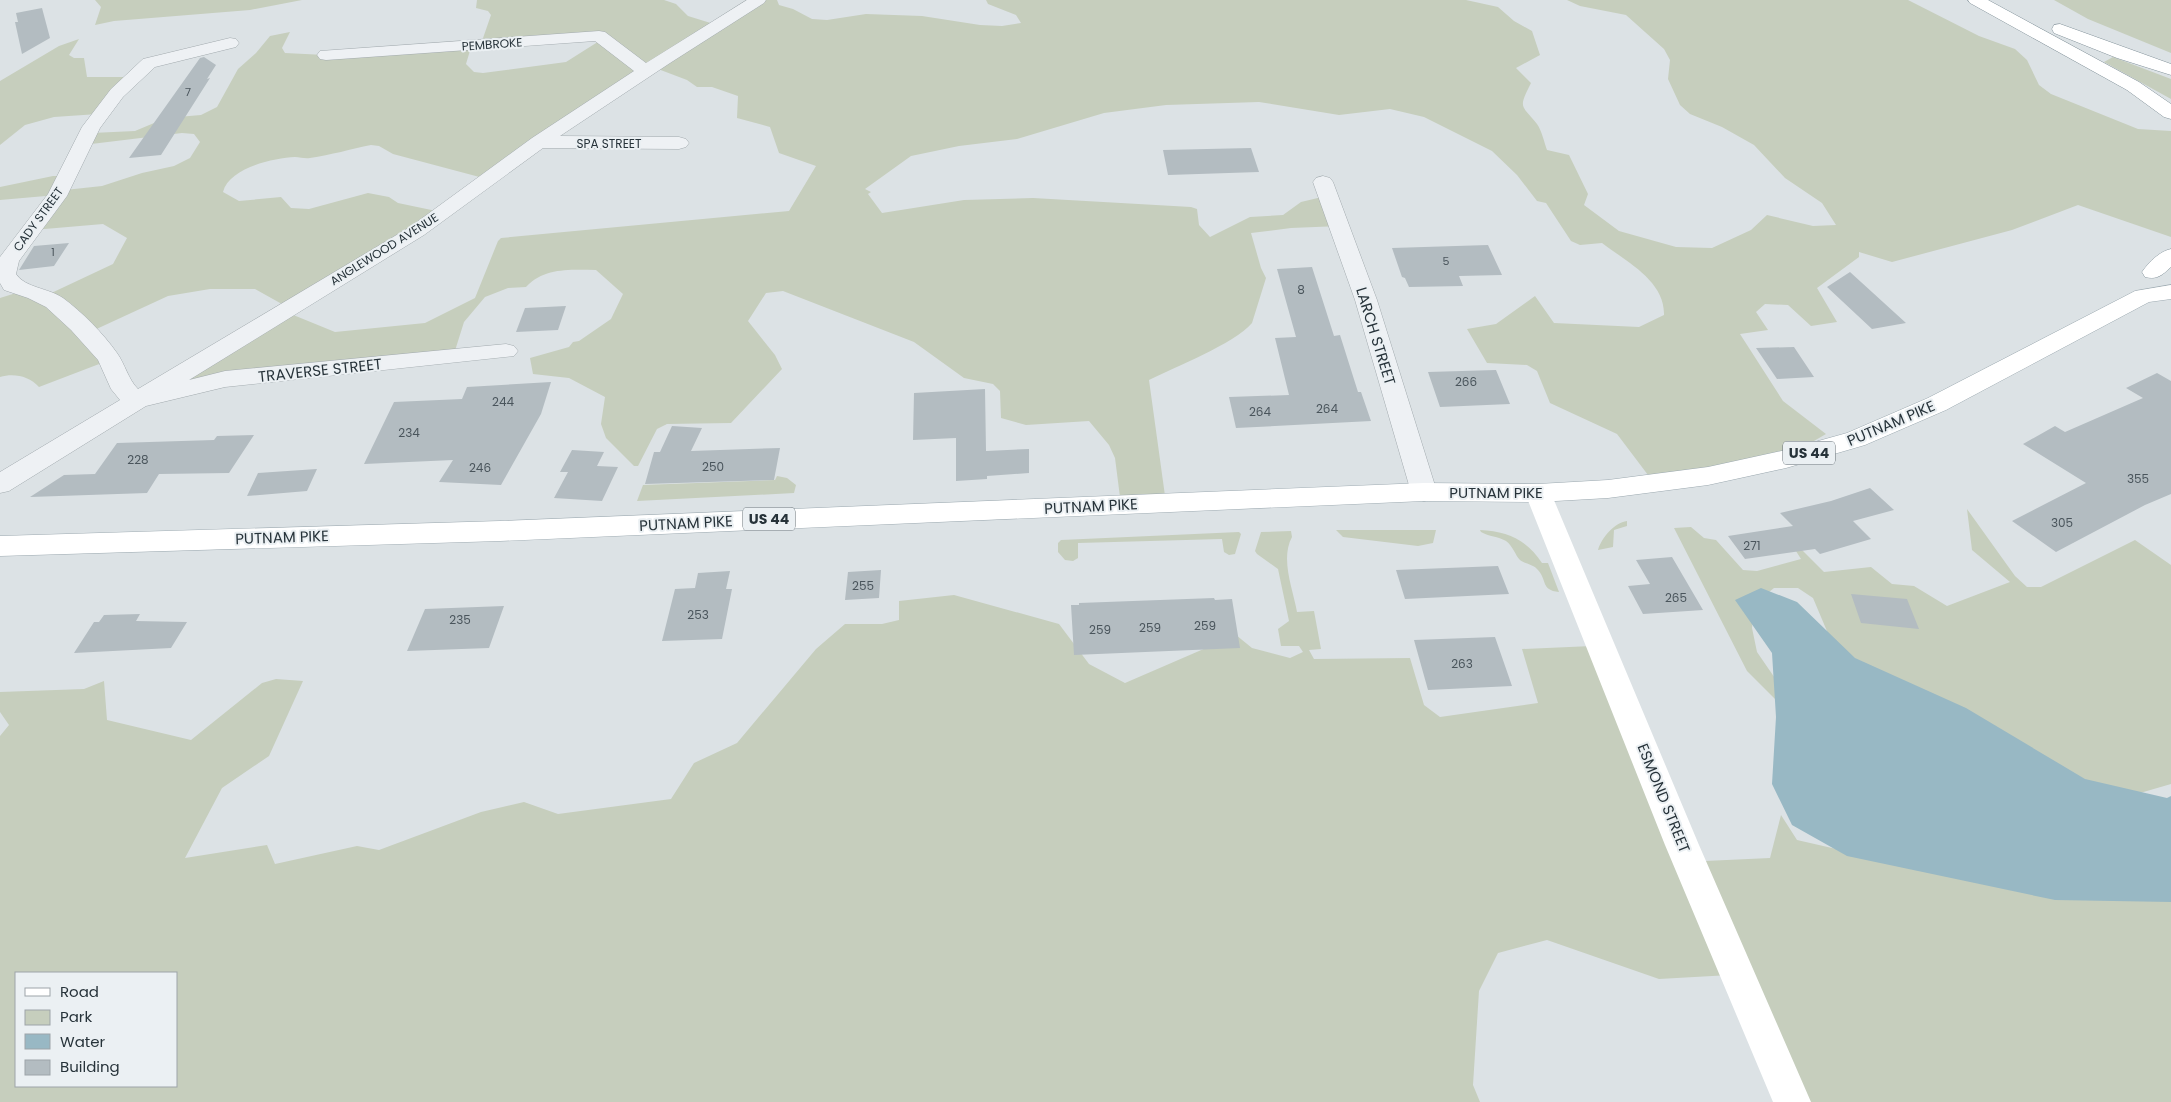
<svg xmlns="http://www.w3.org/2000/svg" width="2171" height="1102" font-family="Poppins,sans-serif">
<rect width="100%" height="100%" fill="#dce2e5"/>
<path fill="#c6cebd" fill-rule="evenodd" d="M95,0H302L250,10L114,21L95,25L101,7Z
M477,0H664L676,4L688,16L717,25L761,0H777L779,5L793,9L812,19L827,20L866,14L922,16L980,25L1002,26L1021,23L1016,15L988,4L986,0H1466L1498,7L1514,21L1532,31L1540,55L1516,68L1531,83C1518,109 1521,104 1537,124C1542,131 1544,142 1547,150L1569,155L1588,194L1584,205L1619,231L1676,247L1712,248L1751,230L1767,215L1813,226L1836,225L1822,203L1785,178L1754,145L1722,127L1690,114L1680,105L1668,79L1670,60L1664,49L1626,15L1580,6L1567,0H1908L1979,36L2015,49L2027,60L2039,85L2051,94L2138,129L2171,131V237L2078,205L2012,230L1892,262L1859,252V257L1817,288L1837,322L1811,326L1788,305L1765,304L1756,312L1768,330L1740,334L1783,401L1826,434L1795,452L1771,461L1648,475L1617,434L1550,403L1537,371L1527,365L1487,363L1467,329L1496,324L1535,296L1554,323L1639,327L1664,315C1665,281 1627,262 1602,243L1580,245L1571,241L1546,203L1537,201L1517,175L1492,151L1424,117L1390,109L1339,115L1259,102L1166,105L1104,113L1017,139L959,146L911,156L865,189L871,192L868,194L882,213L964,200L1033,198L1191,207L1197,209L1199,225L1210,237L1250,217L1283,215L1301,202L1322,197L1340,226L1291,228L1251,233L1261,268L1266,278L1252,323C1234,344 1175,367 1149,380L1166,503L1121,505L1115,458L1109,445L1089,421L1026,425L1001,418L1000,391L993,384L964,378L914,342L783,291L766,293L748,321L775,355L782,369L731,423L667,424L657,429L638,466H634L606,438L601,424L605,397L569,378L533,374L530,358L569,347L573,342L579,341L611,319L623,294L596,270C571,270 545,267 526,287L508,288L485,297L464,322L453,357L227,381L155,398L286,312L335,332L425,323L475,298L498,241L501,238L789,211L816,166L779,153L770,127L737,118L738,96L712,87H697L687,80L658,69L487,179L393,154L379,146L371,145C351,149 331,155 310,158C305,159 300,157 295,157C273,158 229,168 223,192L239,201L281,197L291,208L309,209L368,193L389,197L398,203L441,212L289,308L255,289H210L168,296L90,332L107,361L39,387C29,376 14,373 0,377V298L16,293L45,296L113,264L127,238L103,224L33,230L57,195L0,200V187L53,176H67L65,190L102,186L142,173L174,166L190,158L200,142L194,134L182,133L83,145L92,133L135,131L166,118L201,115L217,107L238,69L256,53L270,36L290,32L282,48L285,53L325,55L472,44L466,64L474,72L483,73L566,62L604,38L482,41L491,15L488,11L476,8Z
M2054,0H2171V53L2088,19Z
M79,39L69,55L74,58H84L87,77H134L98,114L54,117L25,125L0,145V81L59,46Z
M2113,57L2171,79V99L2104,62Z
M777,476L787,478L796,485L794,493L637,501L643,485L775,480Z
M1967,509L2015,576L2027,587H2041L2135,540L2171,565V784L2140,793L2108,791L1889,682L1832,643L1813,598L1798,588H1774L1754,604L1752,628L1757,652L1790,700L1787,711L1747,671L1674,528L1691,527L1704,538L1716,540L1743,570L1757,571L1801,559L1784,532L1824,572L1871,567L1892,584L1914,586L1947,606L2010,582L1972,550Z
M1627,521V526L1614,530L1613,547L1598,550C1602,537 1614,523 1627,521Z
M1336,530H1436L1433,543L1418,546L1343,537Z
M1480,530C1507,531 1527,540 1542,563H1548L1559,592C1540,590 1548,580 1537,569C1532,564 1525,564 1520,560C1515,555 1513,546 1506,541C1498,536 1489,537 1481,532Z
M1291,531L1292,537C1280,559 1293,589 1297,612L1314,611L1321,649L1309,650L1314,659L1410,658L1424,705L1440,717L1538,703L1522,649L1592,646L1705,861L1770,858L1781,815L1797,840L1902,864L2171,877V1102H1793L1730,975L1659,979L1547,940L1498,953L1479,991L1473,1085L1480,1102H0V736L9,725L0,712V692L84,689L104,681L107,720L191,740L262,683L276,679L303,681L269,756L222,788L185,858L267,845L275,864L357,846L379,850L481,812L524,802L558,814L671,799L694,763L737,743L816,649L845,624H882L899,620V601L954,595L1059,624L1089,664L1125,683L1236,635L1252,648L1290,658L1303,652L1299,646H1281L1278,629L1289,621L1278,569L1257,554L1255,551L1261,532ZM16,973H176V1086H16Z
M1239,532L1241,534L1235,554L1229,555L1224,552L1222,539L1078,543V558L1073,561L1065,560L1058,552V543L1061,540Z"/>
<path fill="#98b8c4" d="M1761,588L1797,602L1855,658L1966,708L2085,779L2167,798L2171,796V902L2055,900L1847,856L1792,825L1772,784L1776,717L1772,653L1735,600Z"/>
<path fill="#b3bcc1" d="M42,8L50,38L22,54L15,22H18L16,13Z
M204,57L216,65L207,79L210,78L161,155L129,158L200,58Z
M1251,148L1259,172L1168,175L1163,150Z
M69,243L54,266L19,270L34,246Z
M1488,245L1502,275L1459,276L1463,286L1409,287L1405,278L1402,277L1392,248Z
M1312,267L1334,336L1340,335L1358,392H1361L1371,421L1236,428L1229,397L1289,395L1275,338L1296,337L1277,269Z
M1850,272L1906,323L1872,329L1827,287Z
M566,306L558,330L516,332L525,308Z
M1794,347L1814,377L1777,379L1756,348Z
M1496,370L1510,404L1440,407L1428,372Z
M2157,373L2171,381V494L2145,505L2056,552L2012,521L2086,483L2023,444L2055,426L2065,432L2143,398L2126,388Z
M551,382L541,414L501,485L439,482L453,460L364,464L394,402L462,399L467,387Z
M985,389L986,451L1029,449V473L987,476V479L956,481V438L913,440L914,393Z
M672,426L702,428L691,451L780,448L774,480L645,484L654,452H660Z
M254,435L229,473L159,474L147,493L30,497L64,475L95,474L117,443L214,440L217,436Z
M572,450L604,452L597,466L618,467L602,501L554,498L568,472H560Z
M317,469L307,491L247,496L258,473Z
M1870,488L1894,510L1853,521L1871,539L1820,554L1815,549L1745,559L1728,536L1793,526L1780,513L1831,501Z
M1672,557L1703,610L1643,614L1628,586L1650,584L1636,560Z
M1498,566L1509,594L1405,599L1396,570Z
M881,570L879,598L845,600L848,572Z
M730,571L726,589H732L722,639L662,641L675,589L695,588L698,573Z
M1851,594L1907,599L1919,629L1861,623Z
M1214,598L1215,600L1232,599L1240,648L1074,655L1071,605H1079V603Z
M504,606L489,648L407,651L425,609Z
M140,614L136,621L187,622L171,648L74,653L94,622H99L104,615Z
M1495,637L1512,686L1428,690L1414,640Z"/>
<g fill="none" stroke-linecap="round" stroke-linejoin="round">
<g stroke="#a2aaae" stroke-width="1">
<path id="minor" d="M747,0H766L764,3L670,63L560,136L679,137L686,139L689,143L686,147L679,149L543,148L424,235L189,380L225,371L506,344L514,346L518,351L514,356L225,387L146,406L9,491L0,493V472L120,400L111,389L98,360L71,330L46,307L28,298L4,290L0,283V257L48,194L82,127L111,89L143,59L230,38L236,39L239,43L236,47L155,67L123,97L100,128L67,196L19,261L16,274C25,288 49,288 63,298C82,312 103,333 117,353C125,364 128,379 138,389L410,227L532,138L634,71L595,41L326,60L320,59L317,55L320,51L599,31L605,32L646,63Z
M1323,176L1330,178L1333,182L1377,300L1437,492L1433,499L1424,501L1415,499L1411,492L1355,300L1313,182L1316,178Z"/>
</g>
<g stroke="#9ca9b0" stroke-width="1">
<path id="primary" d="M2171,285V299L2149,302L1946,410L1865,445L1786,468L1708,485L1608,498L1538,502L1424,501L500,541L0,556V536L500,521L1424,483L1538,484L1608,480L1708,467L1786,450L1847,433L1928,398L2135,291Z"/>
</g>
<g stroke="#84939b" stroke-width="1">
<path id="motorway" d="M1968,0H1988L2139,82L2171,104V119L2164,117L2127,90L1970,3Z
M2060,24L2171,64V75L2117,58L2054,33L2052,29L2054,25Z
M2171,249V267C2162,275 2158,280 2145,277L2142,272C2149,262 2160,251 2171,249Z"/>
</g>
<use href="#minor" fill="#eef1f4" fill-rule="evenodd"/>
<path fill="#fff" fill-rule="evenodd" d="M1538,484L1547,486L1551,493L1699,845L1811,1102H1773L1665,845L1525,493L1529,486Z"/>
<use href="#primary" fill="#fff" fill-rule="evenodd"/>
<use href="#motorway" fill="#fff" fill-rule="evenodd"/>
</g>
<g text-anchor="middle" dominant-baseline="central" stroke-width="4" stroke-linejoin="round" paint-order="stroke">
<g font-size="11" fill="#4a555c">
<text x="188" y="92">7</text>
<text x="53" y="252">1</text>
<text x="1446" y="261">5</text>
</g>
<g font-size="12" fill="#27333a" stroke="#ebf0f3">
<text transform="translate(492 44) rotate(-4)">PEMBROKE</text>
<text x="609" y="143">SPA STREET</text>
<text transform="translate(38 219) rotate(-54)">CADY STREET</text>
<text transform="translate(384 249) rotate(-32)">ANGLEWOOD AVENUE</text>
</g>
<g font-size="12" fill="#4a555c">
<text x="1301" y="289">8</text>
<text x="1466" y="381">266</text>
<text x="503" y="401">244</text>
<text x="1327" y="408">264</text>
<text x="1260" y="411">264</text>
<text x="409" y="432">234</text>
<text x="138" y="459">228</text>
<text x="713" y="466">250</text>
<text x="480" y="467">246</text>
<text x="2138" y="478">355</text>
<text x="2062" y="522">305</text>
<text x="1752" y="545">271</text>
<text x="863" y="585">255</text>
<text x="1676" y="597">265</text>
<text x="698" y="614">253</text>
<text x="460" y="619">235</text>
<text x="1205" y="625">259</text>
<text x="1150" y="627">259</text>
<text x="1100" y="629">259</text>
<text x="1462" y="663">263</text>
</g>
<g fill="#ebf0f3" stroke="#626c72" stroke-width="1">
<rect x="1783" y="441.5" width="52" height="23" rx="4"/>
<rect x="743" y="507.5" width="52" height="23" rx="4"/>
</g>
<g font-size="14" font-weight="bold" fill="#27333a">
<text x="1809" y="453">US 44</text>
<text x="769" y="519">US 44</text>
</g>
<g font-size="15" fill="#27333a" stroke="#ebf0f3">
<text transform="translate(1376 336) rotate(73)">LARCH STREET</text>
<text transform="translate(320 370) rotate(-6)">TRAVERSE STREET</text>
<text transform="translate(1891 423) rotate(-23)">PUTNAM PIKE</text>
<text x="1496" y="492">PUTNAM PIKE</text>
<text transform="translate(1091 506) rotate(-3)">PUTNAM PIKE</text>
<text transform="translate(686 523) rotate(-3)">PUTNAM PIKE</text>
<text transform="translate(282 537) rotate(-2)">PUTNAM PIKE</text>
<text transform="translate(1664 798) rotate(68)">ESMOND STREET</text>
</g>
</g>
<rect x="15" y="972" width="162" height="115" fill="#ebf0f3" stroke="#9da4a9"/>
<rect x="25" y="988" width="25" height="8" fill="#ffffff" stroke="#9da4a9"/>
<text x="60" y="997" font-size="15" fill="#27333a">Road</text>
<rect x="25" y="1010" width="25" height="15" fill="#c6cebd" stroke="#9da4a9"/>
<text x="60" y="1022" font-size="15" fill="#27333a">Park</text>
<rect x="25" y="1034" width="25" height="15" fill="#98b8c4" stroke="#9da4a9"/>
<text x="60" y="1047" font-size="15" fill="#27333a">Water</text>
<rect x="25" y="1060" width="25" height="15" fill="#b3bcc1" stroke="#9da4a9"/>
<text x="60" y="1072" font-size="15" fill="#27333a">Building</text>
</svg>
